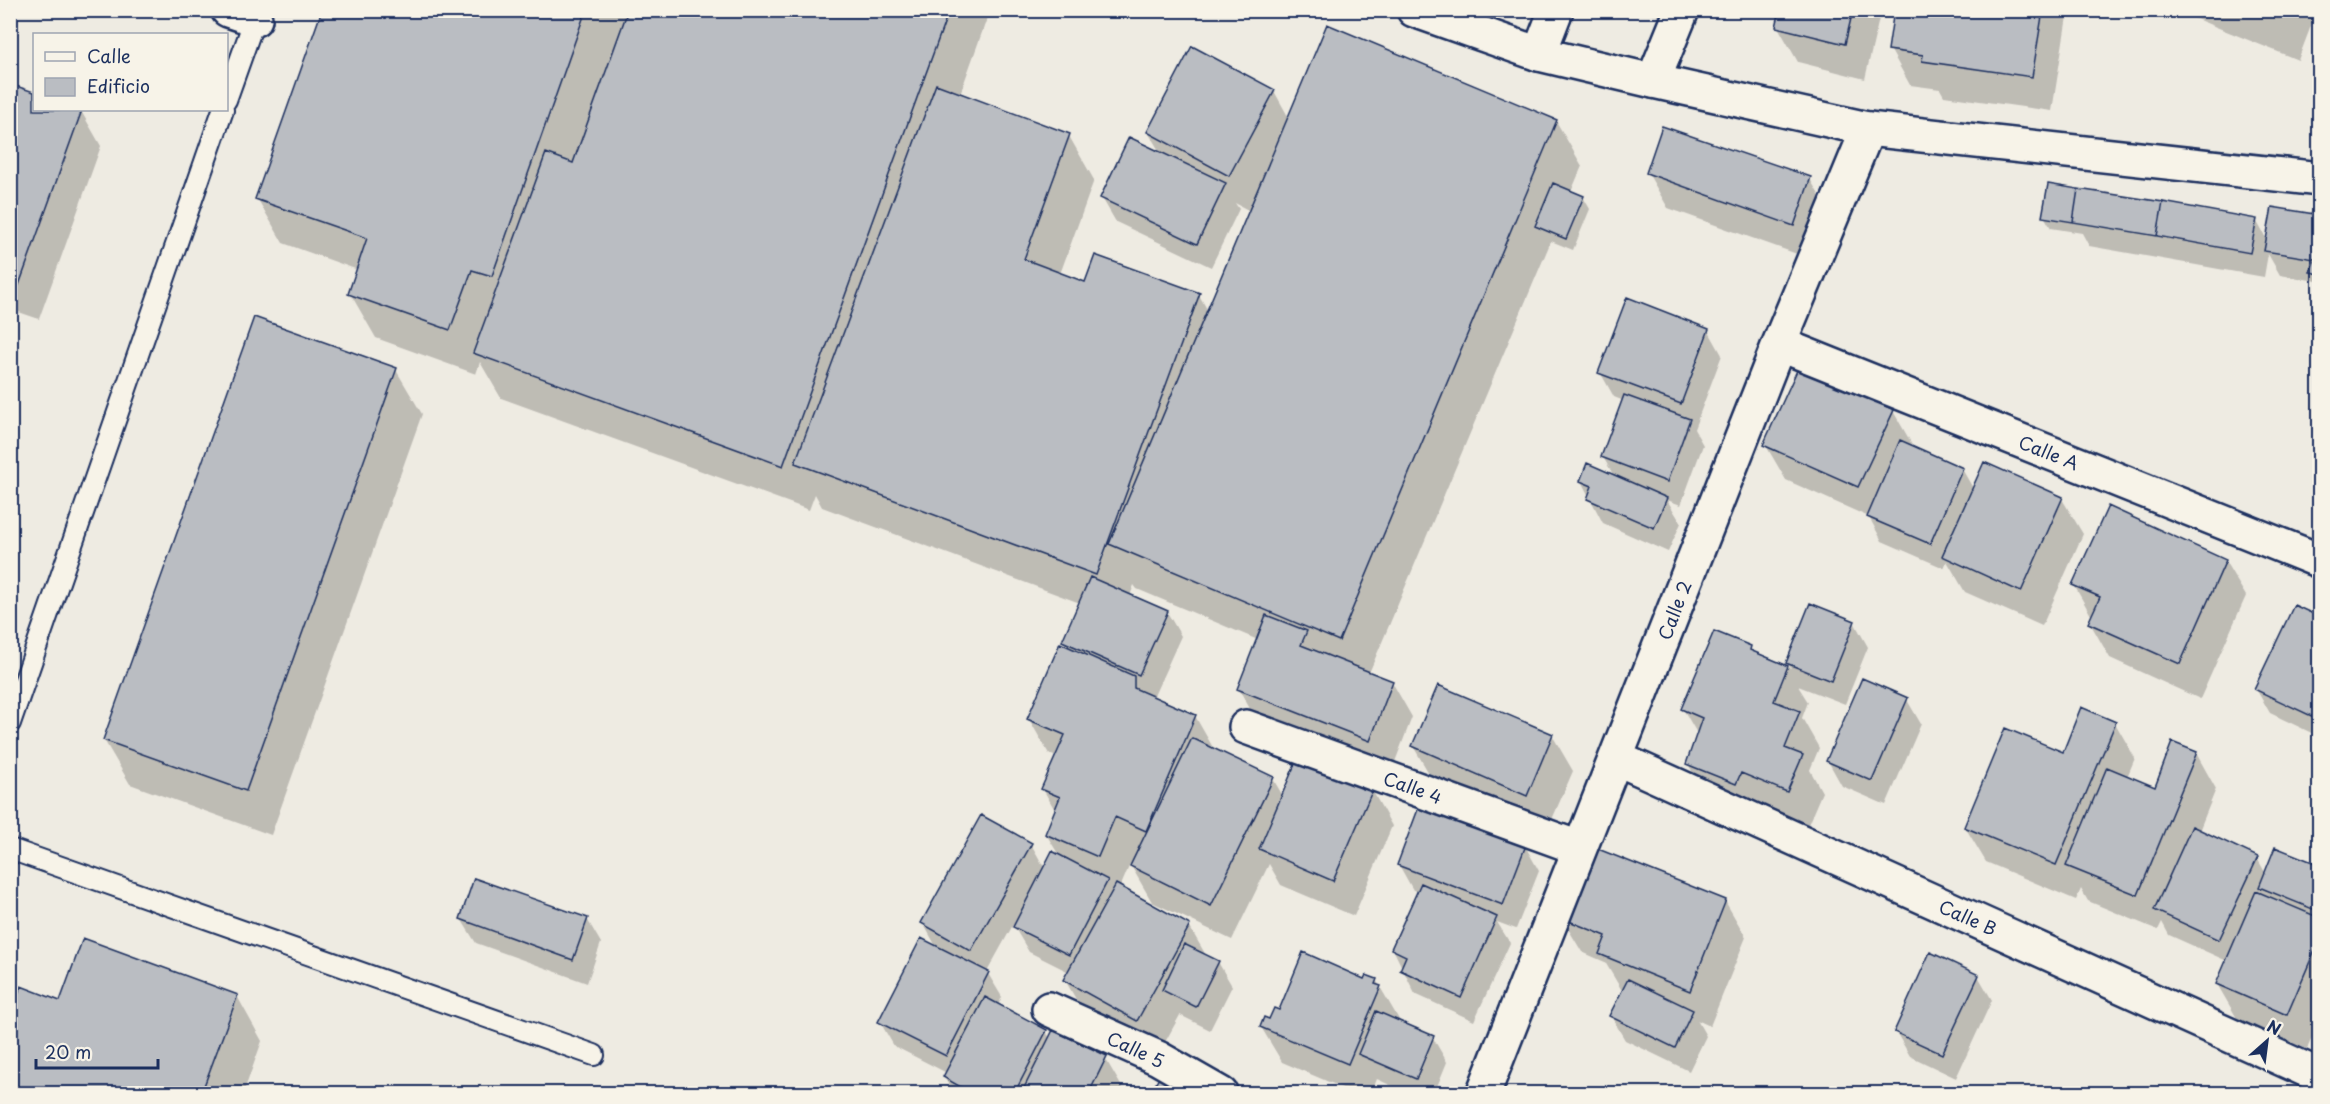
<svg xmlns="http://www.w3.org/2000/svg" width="2330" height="1104" font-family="'Playpen Sans',sans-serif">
<rect width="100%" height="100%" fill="#eeebe2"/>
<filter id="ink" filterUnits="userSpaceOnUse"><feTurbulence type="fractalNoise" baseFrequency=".0167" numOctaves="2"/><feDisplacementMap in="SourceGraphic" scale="12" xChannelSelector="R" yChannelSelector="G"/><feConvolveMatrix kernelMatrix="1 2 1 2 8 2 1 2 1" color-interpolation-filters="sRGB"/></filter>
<g filter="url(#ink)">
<path fill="#0003" d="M323,10H990L960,94L1069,136L1094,180L1060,274L1086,284L1199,295L1208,311L1250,211L1235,203L1239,209L1211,267L1116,222L1102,198L1161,154L1148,132L1274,91L1289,118L1556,121L1582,166L1571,192L1583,197L1590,209L1573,250L1551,241L1369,673L1392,682L1412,717L1390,775L1259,725L1239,689L1258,640L1137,589L1134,585L1130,596L1167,612L1181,636L1153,698L1195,716L1215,751L1273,779L1283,796L1372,790L1392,826L1354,916L1281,885L1269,864L1232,940L1152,902L1130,864L1120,888L1189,926L1207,957L1218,962L1232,986L1210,1030L1180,1015L1158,1055L1085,1015L1065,980L1069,972L1029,952L1013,925L987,972L1002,997L998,1005L1046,1031L1050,1039L1105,1058L1126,1094H954L944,1077L947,1073L894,1046L880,1022L937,948L923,923L1031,844L1045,869L1060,857L1046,834L1056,812L1043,789L1057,757L1049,754L1029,719L1069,649L1064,641L1080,603L822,507L815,494L809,510L501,398L480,362L476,374L376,338L350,293L358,270L283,243L257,198Z
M1642,10H1671L1668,19Z
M1782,10H1881L1865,79L1798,62L1778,27Z
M1896,10H2068L2052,111L1944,96L1940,89L1910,85L1890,49Z
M2174,10H2317L2298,60Z
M10,85L34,94V110L81,111L101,146L39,319L10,309Z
M1648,173L1810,179L1830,214L1814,260L1668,208Z
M2044,216L2256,220L2267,240L2320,216V286L2317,281L2280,275L2268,254L2264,277L2089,246L2082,233L2051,228Z
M1708,330L1722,355L1694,429L1703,445L1681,505L1667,500L1681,523L1668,552L1603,523L1581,481L1614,476L1603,457L1624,401L1614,397L1600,372Z
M396,370L422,414L271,835L130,784L104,740Z
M1893,411L1913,446L1962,469L1974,490L2062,499L2083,534L2042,626L1965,592L1947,561L1944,568L1882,541L1869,517L1786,480L1765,444Z
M2225,561L2246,596L2200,699L2110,658L2090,623L2092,617L2074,585Z
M2320,619V737L2270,713L2256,689Z
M1854,622L1868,647L1845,704L1798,686L1808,702L1802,718L1819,748L1810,770L1822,792L1807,827L1708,799L1688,764L1698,735L1683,709L1750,647L1754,653L1791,668L1788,663Z
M1863,680L1907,700L1921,724L1886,805L1842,786L1828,761Z
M2115,723L2135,758L2127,777L2155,788L2196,753L2216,789L2199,831L2257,858L2266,874L2320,866V1020L2307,1049L2238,1020L2217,984L2227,961L2169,935L2162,922L2158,930L2088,901L2081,889L2076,900L1986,862L1965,827L2064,754Z
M1552,735L1573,771L1547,831L1434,782L1413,746Z
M1525,846L1539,871L1516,929L1497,922L1510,943L1474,1021L1415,994L1393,949L1419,892L1413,890L1399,865Z
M1725,901L1746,937L1710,1026L1697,1020L1706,1036L1689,1071L1625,1040L1611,1016L1624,990L1621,989L1605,962L1582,952L1561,917Z
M461,919H587L601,943L587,983L476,943Z
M1978,976L1992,1000L1956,1078L1910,1056L1896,1032Z
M1376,980L1401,1023L1433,1038L1447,1062L1434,1094H1409L1377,1079L1371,1094H1357L1282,1062L1261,1027L1280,1012L1365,981Z
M237,996L262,1041L243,1094H10L61,1003Z"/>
<path fill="#babdc2" stroke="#1b2f5e" stroke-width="1.5" d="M322,10H586L492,276L472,270L450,330L348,294L367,238L255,199Z
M628,10H949L783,466L473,353L546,153L573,163Z
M1780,10H1853L1845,44L1776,27Z
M1894,10H2043L2032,77L1922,61L1923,55L1888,50Z
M1327,24L1557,120L1339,641L1109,544Z
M1192,46L1275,90L1229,176L1147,132Z
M10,84L34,92V110H82L19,285L10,282Z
M936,84L1070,134L1024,259L1085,282L1095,255L1200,293L1096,575L795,463Z
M1662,126L1811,177L1794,226L1646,173Z
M1129,137L1226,183L1197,244L1100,198Z
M1553,183L1584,196L1566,239L1535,226Z
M2048,184L2078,189L2073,222L2042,217Z
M2078,189L2163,202L2157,236L2073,222Z
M2163,202L2257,219L2250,253L2157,236Z
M2272,207L2320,215V274L2310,272L2315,259L2264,251Z
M1627,297L1709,329L1681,404L1598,373Z
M254,317L397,368L246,791L103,740Z
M1799,366L1894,410L1858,487L1763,445Z
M1624,395L1690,419L1667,482L1601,457Z
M1900,440L1963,468L1930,544L1867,517Z
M1984,462L2063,497L2021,592L1942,556Z
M1587,463L1667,498L1654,528L1587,499L1592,486L1580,481Z
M2108,506L2226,560L2180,664L2088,623L2100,597L2072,585Z
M1090,577L1168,611L1139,675L1062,641Z
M1810,603L1855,621L1831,681L1786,663Z
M2294,605L2320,617V720L2254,689Z
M1266,615L1307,631L1301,645L1393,681L1370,741L1237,689Z
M1714,631L1751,646L1750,650L1788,666L1774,701L1800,711L1785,748L1803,755L1787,792L1741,773L1736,784L1686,764L1702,718L1681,709Z
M1060,643L1134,676V688L1196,715L1146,831L1115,817L1098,857L1045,834L1060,797L1041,789L1065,735L1027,719Z
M1862,678L1908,698L1872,781L1826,761Z
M1438,685L1553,734L1527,796L1412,746Z
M2081,707L2116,722L2056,865L1964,827L2005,728L2063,752Z
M1192,738L1274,777L1211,906L1130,866Z
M2172,742L2197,752L2138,895L2066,866L2107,767L2155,787Z
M1298,757L1373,789L1333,881L1259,849Z
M1420,804L1526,845L1503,905L1397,865Z
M981,815L1032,843L971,951L921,923Z
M2192,826L2258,857L2219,940L2154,910Z
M1588,845L1726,900L1690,991L1599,954L1606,936L1559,917Z
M2275,847L2320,865V912L2259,887Z
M1052,851L1108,880L1069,955L1013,927Z
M474,878L588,918L573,960L460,919Z
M1421,883L1497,917L1461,998L1400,970L1406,956L1391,949Z
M1116,884L1190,925L1137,1021L1063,980Z
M2256,891L2320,918V938L2287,1015L2216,984Z
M83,938L238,995L201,1094H10V1015L21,986L60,1001Z
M921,938L989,972L946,1056L878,1022Z
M1184,944L1219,961L1196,1007L1162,990Z
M1303,952L1364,979L1366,975L1377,979L1375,984L1381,986L1348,1064L1260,1027L1264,1017L1269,1019L1274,1008L1279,1010Z
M1930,952L1979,975L1942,1054L1894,1032Z
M1628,979L1693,1010L1675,1048L1609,1016Z
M985,997L1047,1030L1014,1094H973L943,1077Z
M1376,1011L1434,1036L1416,1079L1358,1054Z
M1053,1030L1107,1056L1089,1093L1091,1094H1021Z
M1160,1076L1193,1094H1150Z"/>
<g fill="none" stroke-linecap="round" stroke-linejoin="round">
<g stroke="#1b2f5e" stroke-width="24">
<path id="service" d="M226,100L258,10
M10,723L223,110
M10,849L594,1055"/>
</g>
<g stroke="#1b2f5e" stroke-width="38">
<path id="minor" d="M228,10L255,19
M1539,54L1556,10
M1653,81L1682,10
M1779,344L2320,561
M1246,727L1579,848
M1616,758L2320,1076
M1049,1009L1158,1058L1221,1094
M1483,1094L1779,344L1868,129"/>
</g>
<g stroke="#1b2f5e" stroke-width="38">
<path id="tertiary" d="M1414,10L1539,54L1653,81L1868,129L2320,179"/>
</g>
<use href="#service" stroke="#f7f3e8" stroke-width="20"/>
<use href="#minor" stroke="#f7f3e8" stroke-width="33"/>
<use href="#tertiary" stroke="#f7f3e8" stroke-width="33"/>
</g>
</g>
<g text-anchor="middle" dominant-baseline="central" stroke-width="4.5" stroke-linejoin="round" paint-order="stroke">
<g font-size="18" fill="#1b2f5e" stroke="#f7f3e8">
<text transform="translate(2049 452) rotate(22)">Calle A</text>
<text transform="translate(1674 610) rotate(-69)">Calle 2</text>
<text transform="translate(1413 787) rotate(20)">Calle 4</text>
<text transform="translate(1968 917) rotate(24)">Calle B</text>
<text transform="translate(1136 1049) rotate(25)">Calle 5</text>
</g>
</g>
<rect width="2330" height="1104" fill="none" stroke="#f7f3e8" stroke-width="36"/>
<rect x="18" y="18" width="2294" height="1068" fill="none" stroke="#1b2f5e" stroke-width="2" filter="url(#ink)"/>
<rect x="33" y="33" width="195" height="78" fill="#f7f3e8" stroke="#9fa5b1" stroke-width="1.5"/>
<rect x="45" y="52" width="30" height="9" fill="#f7f3e8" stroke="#9fa5b1" stroke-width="1.5"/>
<text x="87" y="63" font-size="18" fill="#1b2f5e">Calle</text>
<rect x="45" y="78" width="30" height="18" fill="#babdc2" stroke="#9fa5b1" stroke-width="1.5"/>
<text x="87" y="93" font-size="18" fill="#1b2f5e">Edificio</text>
<g transform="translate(2267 1041) rotate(28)" stroke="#f7f3e8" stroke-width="4.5" paint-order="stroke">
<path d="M0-4.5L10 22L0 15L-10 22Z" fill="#1b2f5e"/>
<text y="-9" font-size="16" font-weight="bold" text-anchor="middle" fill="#1b2f5e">N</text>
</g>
<path d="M36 1059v9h122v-9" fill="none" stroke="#1b2f5e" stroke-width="3"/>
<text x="45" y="1059" font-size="18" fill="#1b2f5e" stroke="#f7f3e8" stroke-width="4.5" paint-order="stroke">20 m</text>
</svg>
